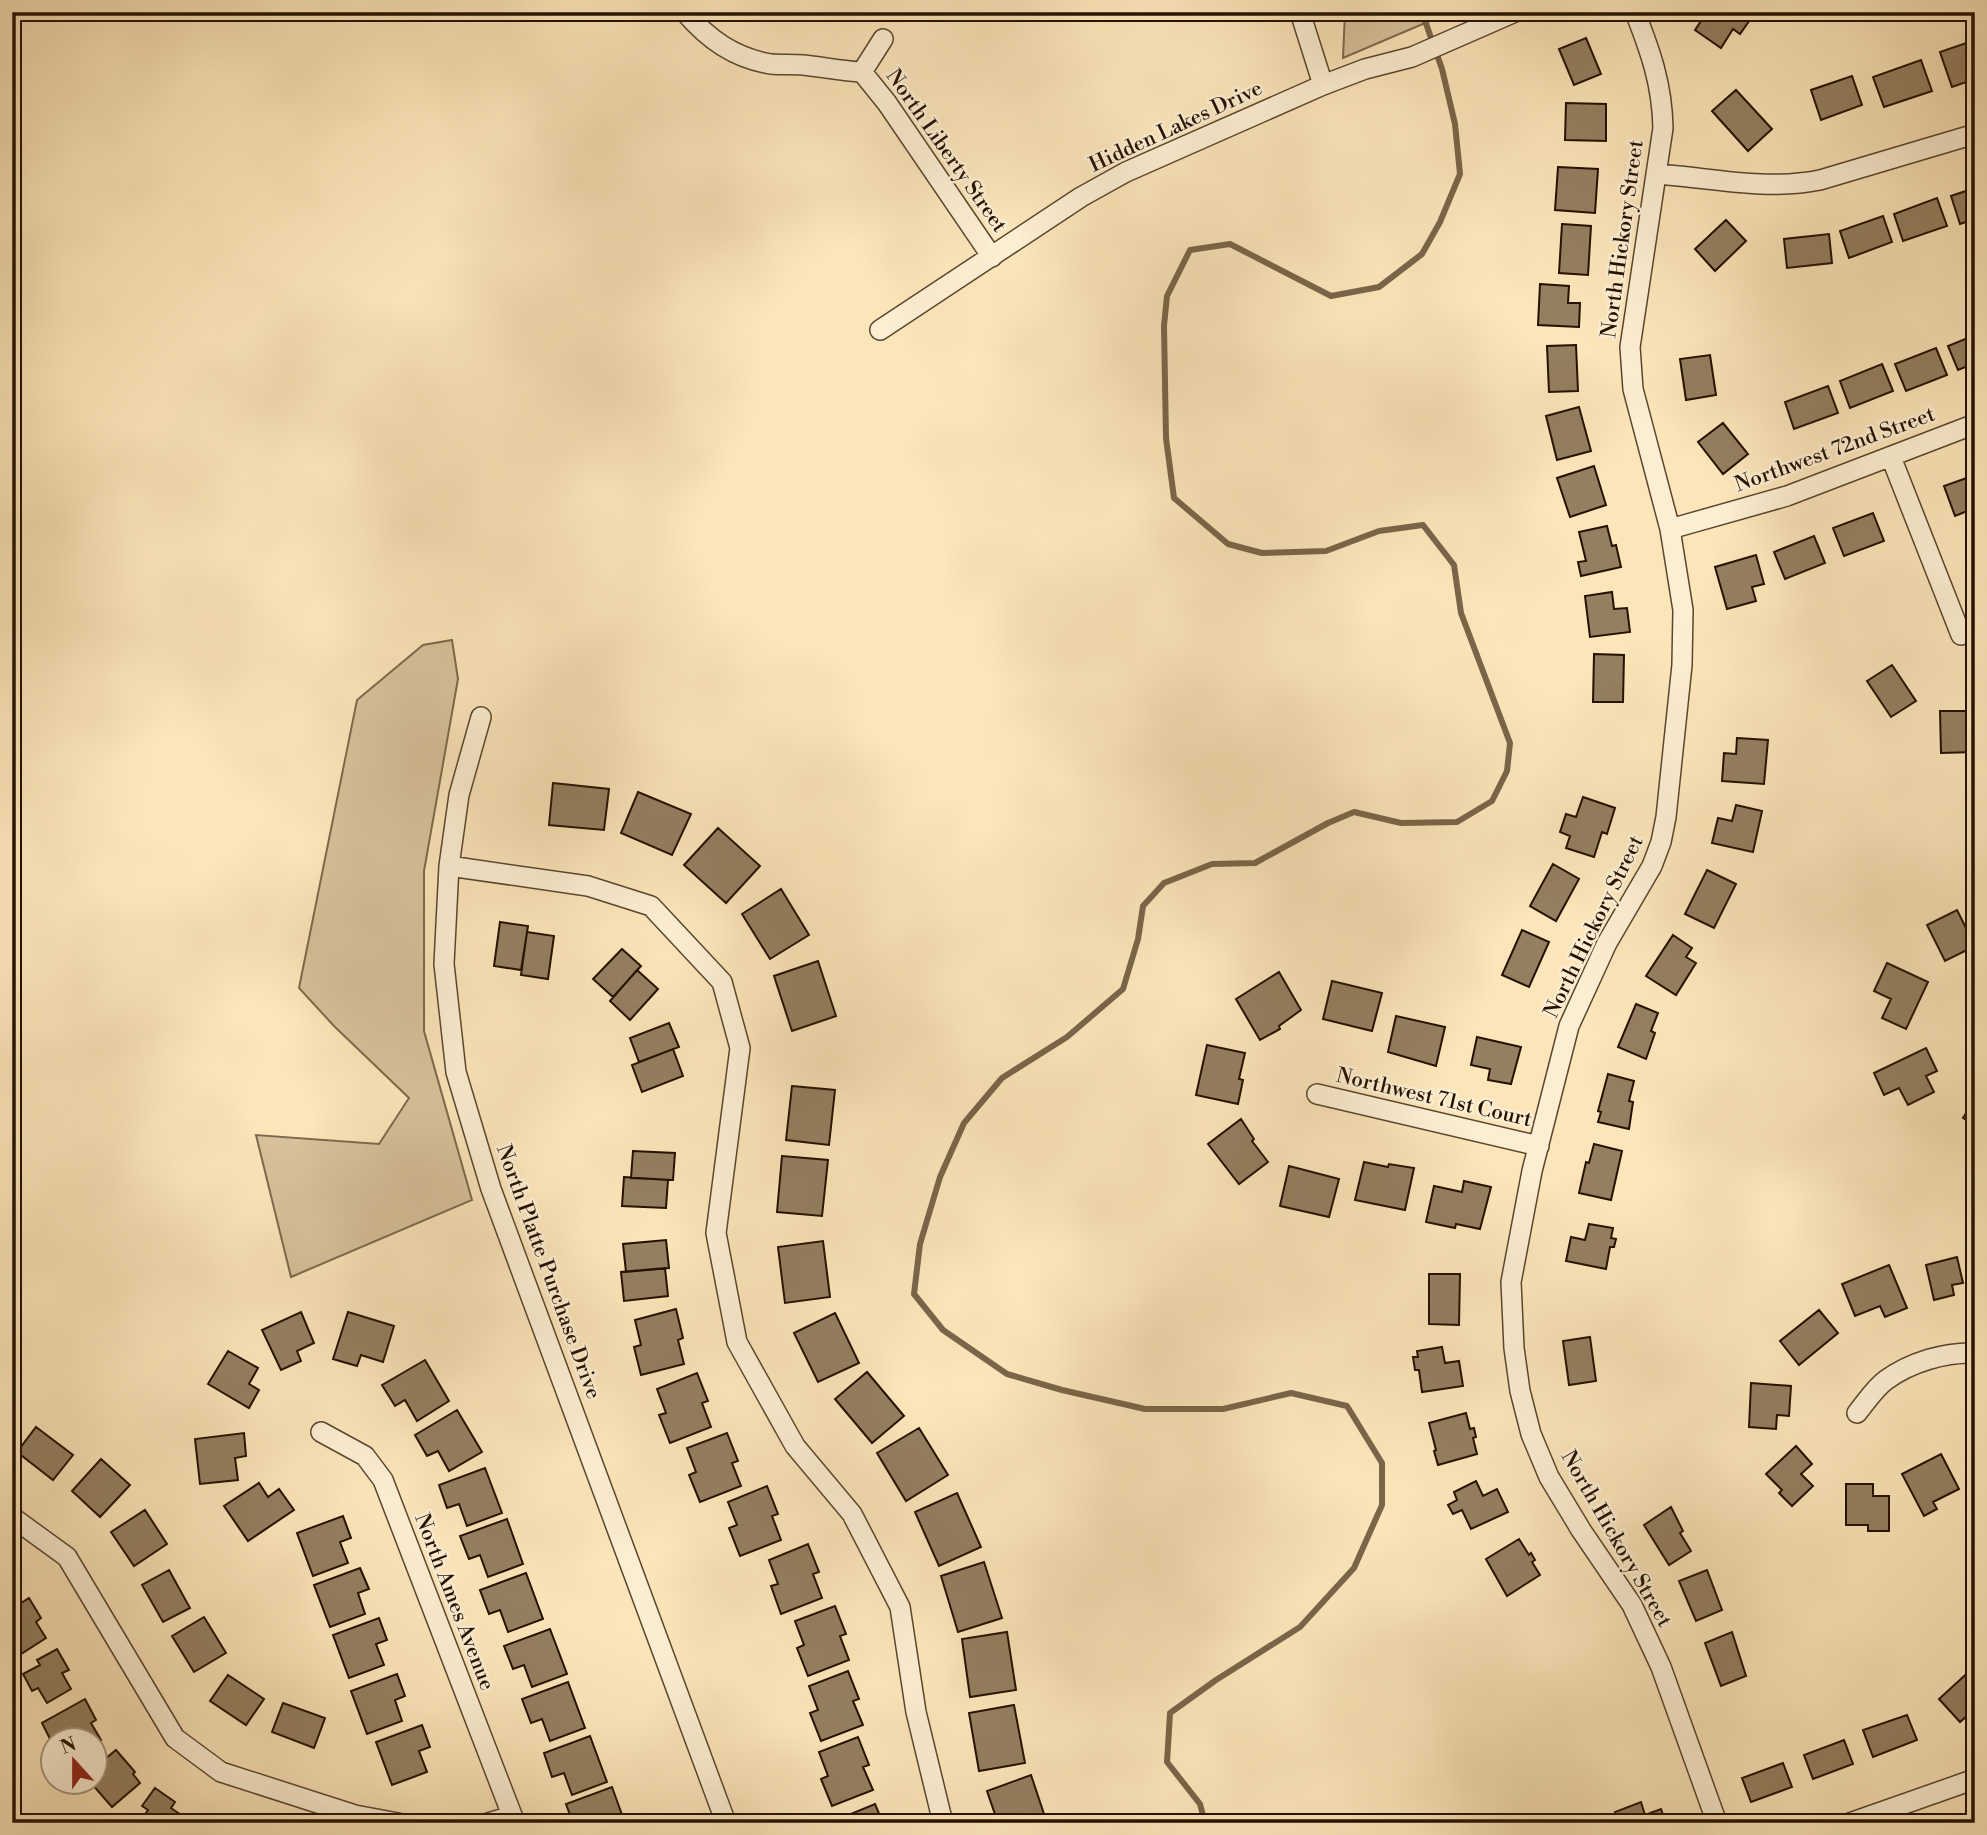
<svg xmlns="http://www.w3.org/2000/svg" width="1987" height="1835" font-family="'Libre Bodoni',serif">
<rect width="100%" height="100%" fill="#fbe5b9"/>
<filter id="stains"><feTurbulence type="fractalNoise" baseFrequency=".00286" numOctaves="4"/><feColorMatrix values="0 0 0 0 .2 0 0 0 0 .09 0 0 0 0 .02 0 0 0 .5 -.17"/></filter>
<radialGradient id="worn" r=".72"><stop offset=".6" stop-color="#630" stop-opacity="0"/><stop offset="1" stop-color="#630" stop-opacity=".3"/></radialGradient>
<path fill="#d7c19a" stroke="#7e694d" stroke-width="2" d="M1345,12H1451L1343,58Z
M452,640L458,679L424,871V1031L472,1200L291,1277L256,1135L379,1144L409,1098L334,1026L299,988L357,700L423,645Z"/>
<g fill="none" stroke-linecap="round" stroke-linejoin="round">
<path stroke="#7a6549" stroke-width="6" d="M1205,1823L1200,1804L1167,1762L1170,1713L1216,1680L1300,1627L1354,1568L1382,1505V1463L1347,1406L1291,1393L1223,1409H1145L1062,1390L1007,1374L943,1330L914,1294L920,1244L940,1177L964,1123L1002,1078L1067,1037L1123,989L1138,939L1143,906L1164,883L1212,864L1255,863L1328,823L1354,812L1401,823L1457,822L1492,801L1507,771L1510,743L1461,613L1454,565L1423,525L1379,531L1326,551L1262,553L1228,544L1174,498L1166,438L1164,326L1167,296L1190,250L1230,244L1331,296L1379,287L1422,254L1440,222L1460,174L1455,124L1442,69L1423,15L1424,12"/>
</g>
<path fill="#947f60" stroke="#251100" stroke-width="2" d="M1707,12H1752L1754,14L1740,34L1733,29L1721,48L1695,30Z
M1586,38L1601,74L1574,85L1559,49Z
M1975,40V79L1952,87L1940,52Z
M1921,60L1932,91L1884,107L1873,77Z
M1852,76L1862,105L1821,120L1811,90Z
M1736,90L1772,129L1748,151L1712,111Z
M1566,103L1606,104V141L1565,140Z
M1558,167L1598,169L1595,213L1555,210Z
M1975,188V219L1960,224L1951,196Z
M1937,198L1947,226L1903,241L1894,214Z
M1883,216L1892,242L1849,258L1840,231Z
M1726,220L1746,241L1715,271L1695,249Z
M1562,224L1591,226L1588,275L1559,273Z
M1829,234L1832,263L1787,268L1784,239Z
M1540,284L1569,286L1568,303H1580L1579,327L1538,325Z
M1975,335V363L1958,370L1948,346Z
M1576,345L1578,391L1549,392L1547,346Z
M1936,348L1947,375L1906,391L1895,364Z
M1710,355L1716,395L1686,400L1680,359Z
M1882,364L1893,391L1850,408L1840,381Z
M1828,386L1838,413L1794,429L1785,402Z
M1579,407L1591,451L1557,460L1546,416Z
M1723,423L1748,454L1723,474L1698,442Z
M1594,466L1606,505L1570,517L1557,478Z
M1975,475V508L1955,516L1944,486Z
M1873,513L1884,541L1844,556L1833,528Z
M1607,526L1612,546L1616,545L1621,567L1581,576L1578,562L1586,561L1579,532Z
M1814,536L1825,563L1785,579L1774,552Z
M1756,555L1764,584L1752,587L1756,601L1727,609L1715,567Z
M1612,592L1614,609L1627,608L1630,632L1590,637L1585,596Z
M1594,654L1624,655L1623,702H1593Z
M1892,665L1916,701L1891,717L1867,681Z
M1940,711H1966V726H1975V752L1941,753Z
M1737,738L1768,740L1764,784L1722,781L1724,753L1736,754Z
M553,783L609,789L604,830L549,825Z
M638,792L691,814L672,855L621,833Z
M1583,797L1615,808L1607,834L1602,832L1594,857L1566,848L1570,836L1560,832L1566,814L1576,817Z
M1736,805L1762,811L1753,852L1712,843L1718,818L1732,821Z
M718,828L760,866L726,903L684,865Z
M1553,864L1579,879L1556,921L1530,906Z
M1707,870L1736,884L1714,928L1685,914Z
M781,889L809,935L770,959L742,914Z
M1957,910L1975,946L1945,961L1927,925Z
M500,922L528,926L521,970L494,966Z
M1522,930L1549,942L1529,987L1502,975Z
M527,932L554,936L548,979L521,975Z
M1673,935L1692,948L1686,957L1696,963L1676,995L1646,976Z
M622,949L641,966L613,997L593,979Z
M818,961L836,1016L792,1031L774,976Z
M1887,963L1928,982L1906,1029L1882,1018L1891,999L1874,991Z
M637,970L658,989L630,1020L610,1001Z
M1279,972L1301,1010L1279,1026L1280,1029L1260,1040L1236,999Z
M1332,981L1382,993L1372,1031L1323,1019Z
M1636,1004L1658,1013L1651,1031L1655,1033L1646,1059L1618,1047Z
M1396,1016L1445,1027L1436,1066L1388,1052Z
M669,1023L679,1047L639,1062L630,1038Z
M1477,1037L1521,1047L1511,1084L1488,1080L1490,1069L1471,1065Z
M1207,1045L1245,1053L1239,1079L1243,1080L1238,1104L1196,1095Z
M1926,1048L1937,1071L1926,1076L1934,1092L1908,1105L1899,1088L1884,1095L1874,1073Z
M673,1049L683,1076L642,1092L632,1065Z
M1608,1074L1634,1081L1629,1101L1633,1102L1629,1129L1598,1122L1601,1112L1598,1111Z
M792,1086L835,1090L829,1145L786,1140Z
M1975,1099V1125L1963,1118Z
M1241,1119L1254,1139L1252,1141L1268,1162L1239,1184L1208,1144Z
M1594,1144L1622,1151L1611,1200L1579,1193L1586,1162L1589,1163Z
M633,1151L675,1153L673,1180L631,1178Z
M782,1156L828,1160L822,1216L777,1212Z
M1364,1162L1388,1167L1389,1164L1414,1168L1405,1210L1355,1200Z
M1289,1166L1339,1179L1329,1217L1280,1206Z
M624,1177L668,1180L666,1208L622,1206Z
M1464,1181L1491,1187L1480,1229L1456,1224L1455,1228L1426,1222L1434,1186L1462,1192Z
M1589,1224L1613,1228L1611,1238L1616,1239L1614,1247H1610L1606,1269L1566,1261L1571,1237L1585,1240Z
M666,1240L669,1268L626,1272L623,1244Z
M823,1241L830,1297L785,1303L778,1247Z
M1957,1257L1963,1283L1952,1285L1954,1295L1934,1300L1926,1265Z
M1889,1265L1907,1308L1885,1317L1880,1306L1855,1316L1842,1284Z
M665,1268L668,1296L624,1301L621,1272Z
M1429,1274H1460L1459,1325L1429,1324Z
M676,1309L683,1338L678,1340L684,1364L641,1375L634,1347L641,1345L635,1320Z
M1819,1310L1838,1333L1799,1365L1780,1341Z
M301,1312L314,1343L297,1351L301,1361L281,1370L262,1330Z
M348,1312L394,1326L383,1362L361,1355L357,1366L333,1359Z
M835,1313L859,1363L818,1382L794,1333Z
M1590,1337L1596,1381L1569,1385L1563,1341Z
M1442,1347L1445,1363L1459,1361L1463,1386L1422,1392L1419,1370H1415L1413,1357H1418L1417,1351Z
M228,1351L258,1368L249,1384L259,1390L249,1408L208,1384Z
M425,1360L449,1401L417,1421L405,1400L395,1406L382,1385Z
M867,1372L904,1416L872,1443L835,1399Z
M697,1373L708,1401L702,1403L711,1427L670,1443L659,1415L666,1413L657,1389Z
M1751,1383L1791,1386L1789,1416L1777,1415L1776,1429L1749,1427Z
M457,1410L482,1452L449,1471L438,1451L427,1456L415,1435Z
M1466,1413L1470,1429L1474,1428L1476,1437L1473,1438L1477,1454L1438,1465L1434,1451L1436,1450L1429,1423Z
M36,1427L73,1455L53,1480L17,1452Z
M919,1428L948,1475L906,1501L877,1453Z
M244,1433L246,1456L235,1458L238,1480L200,1484L195,1439Z
M727,1433L738,1461L732,1463L741,1486L700,1502L689,1475L696,1472L687,1448Z
M1796,1446L1812,1464L1801,1474L1813,1486L1792,1506L1779,1493L1782,1490L1766,1474Z
M1941,1454L1959,1489L1933,1502L1937,1509L1924,1516L1902,1474Z
M101,1459L130,1485L100,1517L72,1491Z
M485,1468L502,1513L467,1526L459,1504L447,1508L439,1485Z
M1476,1481L1483,1496L1497,1489L1508,1512L1471,1529L1462,1510L1453,1514L1448,1505L1457,1500L1454,1492Z
M259,1483L268,1497L279,1489L294,1510L248,1541L224,1506Z
M1846,1484H1873V1496H1889V1531H1868V1525H1846Z
M767,1486L778,1514L772,1516L781,1540L740,1556L729,1528L737,1525L728,1502Z
M957,1493L981,1547L939,1566L915,1512Z
M1671,1507L1683,1531L1680,1533L1691,1551L1669,1565L1644,1525Z
M145,1510L167,1544L134,1566L111,1532Z
M343,1516L351,1538L340,1542L348,1563L313,1576L297,1533Z
M507,1519L523,1564L488,1577L480,1555L469,1559L460,1536Z
M1519,1539L1529,1555L1531,1553L1535,1560L1532,1562L1540,1575L1507,1596L1486,1559Z
M808,1544L819,1572L813,1574L822,1598L781,1614L771,1586L778,1584L769,1560Z
M984,1562L1002,1618L958,1632L941,1576Z
M360,1568L369,1589L358,1593L365,1614L330,1627L314,1585Z
M169,1570L190,1608L163,1622L142,1585Z
M1707,1570L1722,1610L1696,1621L1679,1581Z
M526,1573L543,1619L508,1632L500,1610L489,1614L480,1590Z
M29,1598L41,1618L36,1622L46,1638L21,1654L12,1639V1609Z
M835,1606L846,1634L840,1636L849,1660L808,1676L797,1648L804,1645L795,1621Z
M204,1617L226,1653L194,1672L172,1636Z
M1975,1617V1641L1966,1637Z
M379,1618L387,1640L376,1644L384,1665L349,1678L333,1635Z
M550,1629L567,1674L532,1687L524,1665L513,1669L504,1646Z
M1007,1632L1016,1690L970,1697L962,1639Z
M1732,1632L1746,1676L1721,1686L1705,1643Z
M57,1649L69,1670L62,1673L71,1689L47,1703L38,1688L32,1691L23,1674L40,1665L37,1660Z
M1975,1666V1709L1960,1722L1939,1699Z
M848,1671L859,1699L853,1701L863,1725L821,1741L810,1713L818,1710L809,1686Z
M397,1674L405,1696L395,1700L402,1721L367,1734L351,1691Z
M228,1675L264,1699L246,1725L210,1701Z
M568,1682L585,1728L550,1741L542,1719L531,1723L522,1699Z
M85,1699L96,1720L91,1723L101,1740L94,1744V1741H52V1743L42,1723Z
M283,1703L325,1718L314,1748L272,1732Z
M1014,1705L1025,1763L979,1771L969,1713Z
M1907,1715L1917,1740L1873,1757L1863,1730Z
M422,1725L430,1747L419,1751L427,1772L392,1785L376,1742Z
M590,1736L607,1782L572,1795L564,1773L552,1777L544,1753Z
M858,1737L869,1765L863,1767L873,1790L832,1806L821,1779L828,1776L819,1752Z
M1844,1740L1853,1764L1813,1779L1804,1755Z
M116,1750L135,1772L133,1774L140,1783L112,1807L91,1783H94V1768Z
M1783,1763L1792,1787L1751,1802L1742,1778Z
M1031,1775L1047,1823H998L987,1791Z
M612,1787L625,1823H573L566,1804Z
M155,1788L175,1802L171,1808L187,1819L184,1823H139L148,1810L142,1806Z
M1641,1802L1645,1815L1661,1809L1666,1823H1619L1615,1812Z
M875,1804L883,1823H837L836,1820Z
M1975,1814V1823H1955V1822Z"/>
<g fill="none" stroke-linecap="round" stroke-linejoin="round">
<g stroke="#5a462e" stroke-width="22">
<path id="minor" d="M685,12C708,39 734,58 771,64C781,65 792,64 803,65C823,67 842,71 862,72L887,103L992,257
M1300,12L1323,85
M1635,12C1651,53 1662,84 1663,128L1630,347L1633,389L1670,529L1683,610L1682,665L1666,817L1661,842L1652,866L1607,943L1569,1026L1532,1171L1511,1282L1514,1348L1520,1391L1531,1434L1549,1477L1581,1530L1632,1605L1661,1667L1717,1823
M862,72L883,39
M1657,174C1712,178 1765,191 1820,180L1975,134
M880,330L1081,197L1126,172L1323,85L1365,69L1412,57L1515,12
M1891,457L1961,635
M1670,529L1787,496L1975,424
M481,717L459,795L449,866L444,964L456,1072L491,1189L726,1823
M449,866L588,886L651,906L722,982L740,1048L716,1233L737,1342L795,1446L852,1514L900,1607L916,1712L943,1823
M1317,1094L1539,1146
M1857,1413C1866,1402 1875,1388 1886,1380C1911,1362 1945,1352 1975,1353
M321,1432L365,1456L383,1480L515,1823
M12,1517L67,1557L175,1738L221,1772L355,1815L398,1823
M488,1823L511,1816
M1850,1823L1975,1779"/>
</g>
<use href="#minor" stroke="#fceed2" stroke-width="19"/>
</g>
<g text-anchor="middle" dominant-baseline="central" stroke-width="5" stroke-linejoin="round" paint-order="stroke">
<g font-size="21" fill="#251100" stroke="#fceed2">
<text transform="translate(1176 127) rotate(-25)">Hidden Lakes Drive</text>
<text transform="translate(946 151) rotate(55)">North Liberty Street</text>
<text transform="translate(1623 239) rotate(-82)">North Hickory Street</text>
<text transform="translate(1835 450) rotate(-20)">Northwest 72nd Street</text>
<text transform="translate(1594 927) rotate(-64)">North Hickory Street</text>
<text transform="translate(1434 1098) rotate(13)">Northwest 71st Court</text>
<text transform="translate(548 1272) rotate(70)">North Platte Purchase Drive</text>
<text transform="translate(1616 1539) rotate(60)">North Hickory Street</text>
<text transform="translate(454 1602) rotate(69)">North Ames Avenue</text>
</g>
</g>
<rect width="1987" height="1835" fill="none" stroke="#fbe5b9" stroke-width="42"/>
<rect x="14" y="14" width="1959" height="1807" fill="none" stroke="#251100" stroke-width="3.5"/>
<rect x="21" y="21" width="1945" height="1793" fill="none" stroke="#251100" stroke-width="2"/>
<g transform="translate(74 1761) rotate(339)"><circle r="33" fill="#fceed2" stroke="#a6967e" stroke-width="2"/>
<path d="M0-5L12 26L0 18L-12 26Z" fill="#8f2418"/>
<text y="-10" font-size="19" font-weight="bold" text-anchor="middle" fill="#251100">N</text>
</g>
<rect width="100%" height="100%" filter="url(#stains)"/>
<rect width="100%" height="100%" fill="url(#worn)"/>
</svg>
